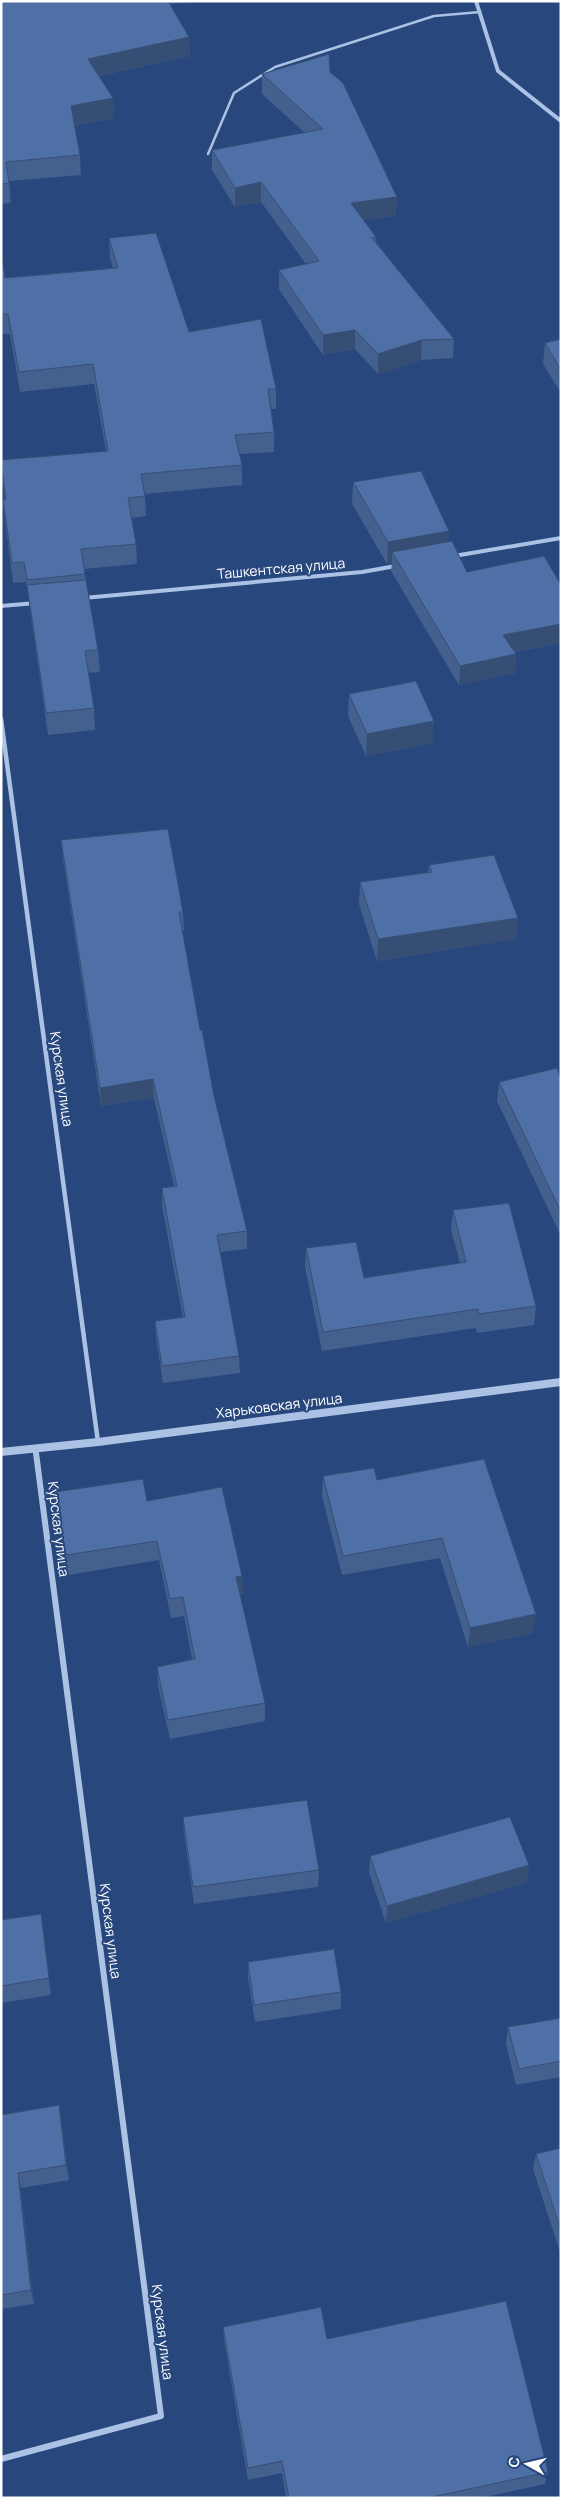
<svg xmlns="http://www.w3.org/2000/svg" width="562" height="2499" font-family="Manrope,sans-serif">
<rect width="100%" height="100%" fill="#27477d"/>
<g fill="none" stroke-linecap="round" stroke-linejoin="round">
<path stroke="#acc2e5" stroke-width="2.5" d="M208,154L234,93L275,67L434,16L480,12"/>
<path stroke="#acc2e5" stroke-width="4" d="M476,1L498,71L561,121
M454,556L561,538
M84,598L362,572L396,566
M1,606L36,603"/>
<path stroke="#acc2e5" stroke-width="4.5" d="M1,719L98,1442
M35,1449L36,1455"/>
<path stroke="#acc2e5" stroke-width="6" d="M1,2459L161,2416L36,1453"/>
<path stroke="#acc2e5" stroke-width="8" d="M1,1452L98,1442L561,1382"/>
</g>
<path fill="#44608f" d="M1,1H195V2L170,4L189,37L190,56L99,76L113,98L114,118L74,126L80,155L81,175L9,181L11,203L1,204Z
M330,72L396,216L363,220L376,237V242L454,339L453,358L421,360L378,374L355,349L323,355L279,289V270L306,264L261,202L235,207L212,170V150L305,133L262,94V74Z
M109,238L189,332L276,389V409H271L274,432V452L240,454L242,465V485L145,494L146,516L132,518L136,544L137,564L84,569L98,650L100,672L88,673L94,708L95,730L48,735L26,582L13,583L5,521L3,500H5L1,468L106,451L94,384L20,392L10,334H1V252L5,278L113,268L110,258Z
M561,339V393L543,364L545,343Z
M353,482L449,542L467,572L561,585V643L515,652L516,654L515,673L459,685L391,571L392,563L387,564L352,504Z
M349,694L433,743L366,756L348,716Z
M61,840L183,912L184,930H182L200,1030L214,1096L247,1231V1249L220,1252L239,1356L240,1373L163,1383L156,1338L155,1321L183,1318L162,1206V1188L174,1186L154,1098L101,1106L63,859Z
M429,865L518,918L516,939L377,961L359,904L360,882L428,873Z
M561,1080V1236L497,1101L499,1082Z
M453,1210L536,1306L534,1325L477,1333L476,1328L322,1351L305,1267L306,1248L364,1278L460,1263L451,1230Z
M484,1459L533,1633L468,1647L440,1558L342,1575L322,1496L323,1476L377,1480Z
M55,1492L147,1501L242,1576L243,1595H240L265,1703V1721L170,1739L158,1686L157,1667L192,1659L184,1616L171,1618L159,1560L68,1575L58,1512Z
M183,1817L319,1870L318,1887L194,1904L184,1834Z
M370,1856L529,1865L526,1883L386,1923L369,1873Z
M41,1914L51,1995L1,2003V1920Z
M248,1962L341,1992V2009L255,2022L248,1978Z
M561,2018V2077L516,2085L506,2044L508,2027Z
M59,2105L69,2180L21,2188L34,2304L1,2309V2115Z
M561,2148V2255L533,2169L536,2154Z
M223,2327L327,2339L548,2472L545,2484L480,2498H286L282,2473L248,2480L224,2340Z"/>
<path fill="#374e74" d="M189,37L190,56L89,78L88,59Z
M113,98L114,118L72,126L71,106Z
M261,182V202L235,207V188Z
M397,197L396,216L350,222L351,203Z
M355,330V349L323,355V335Z
M422,340L421,360L378,374V354Z
M449,531L448,554L392,552V563L387,564L388,542Z
M561,624V643L501,654L503,635Z
M516,654L515,673L459,685L460,666Z
M434,721L433,743L366,756L367,734Z
M518,918L516,939L377,961L378,939Z
M153,1079L154,1098L101,1106L100,1088Z
M242,1576L243,1595L236,1596V1577Z
M536,1614L533,1633L468,1647L470,1628Z
M529,1865L526,1883L386,1923L387,1906Z
M41,1914L44,1931L51,1995L49,1978Z
M59,2105L61,2121L69,2180L66,2165Z
M18,2173L21,2188L34,2304L31,2290Z"/>
<path fill="#4f70a6" stroke="#374e74" d="M1,1H168L189,37L88,59L113,98L71,106L80,155L6,162L9,183L1,184Z
M329,54L330,72L343,83L397,197L351,203L376,237L372,238L454,339L422,340L378,354L355,330L323,335L279,270L319,261L261,182L235,188L212,150L323,129L262,74Z
M156,233L189,332L261,319L276,389H268L274,432L235,435L242,465L141,474L145,496L128,498L136,544L81,549L85,574L27,580L24,562L12,563L3,500H6L1,460L108,451L93,364L19,372L8,314H1V252L5,278L118,268L109,238Z
M561,339V370L545,343Z
M421,471L449,531L388,542L353,482Z
M452,541L467,572L544,556L561,585V624L503,635L516,654L460,666L392,552Z
M86,580L98,650L85,651L94,708L46,713L27,585Z
M416,681L434,721L367,734L349,694Z
M168,829L183,912H179L200,1030H202L214,1096L247,1231L217,1235L239,1356L162,1366L155,1321L185,1317L162,1188L177,1186L153,1079L100,1088L61,840Z
M494,855L518,918L378,939L360,882L432,872L429,865Z
M557,1068L561,1080V1212L499,1082Z
M509,1203L536,1306L479,1314L478,1309L323,1332L306,1248L356,1242L364,1278L466,1262L453,1210Z
M484,1459L536,1614L470,1628L442,1538L343,1556L323,1476L374,1468L377,1480Z
M143,1479L147,1501L222,1487L242,1576L236,1577L265,1703L168,1720L157,1667L195,1659L183,1597L170,1599L157,1541L66,1555L55,1492Z
M307,1800L319,1870L193,1887L183,1817Z
M510,1817L529,1865L387,1906L370,1856Z
M41,1914L49,1978L1,1986V1920Z
M334,1949L341,1992L254,2005L248,1962Z
M561,2018V2061L519,2069L508,2027Z
M59,2105L66,2165L18,2173L31,2290L1,2295V2115Z
M561,2148V2230L536,2154Z
M506,2301L548,2472L427,2498H289L282,2461L248,2468L223,2327L321,2307L327,2339Z"/>
<g text-anchor="middle" dominant-baseline="central" stroke-width="4" stroke-linejoin="round" paint-order="stroke">
<g font-size="14" fill="#fff" stroke="#27477d">
<text transform="translate(281 568) rotate(-5)">Ташкентская улица</text>
<text transform="translate(62 1079) rotate(82)">Курская улица</text>
<text transform="translate(279 1405) rotate(-7)">Харьковская улица</text>
<text transform="translate(59 1529) rotate(83)">Курская улица</text>
<text transform="translate(111 1931) rotate(83)">Курская улица</text>
<text transform="translate(163 2332) rotate(83)">Курская улица</text>
</g>
</g>
<rect width="562" height="2499" fill="none" stroke="#ffffff" stroke-width="5"/>
<g transform="translate(527 2464) rotate(278)" stroke="#27477d" stroke-width="4" paint-order="stroke">
<path d="M0-4L9 19L0 12L-9 19Z" fill="#ffffff"/>
<text y="-8" font-size="14" font-weight="bold" text-anchor="middle" fill="#ffffff">С</text>
</g>
</svg>
